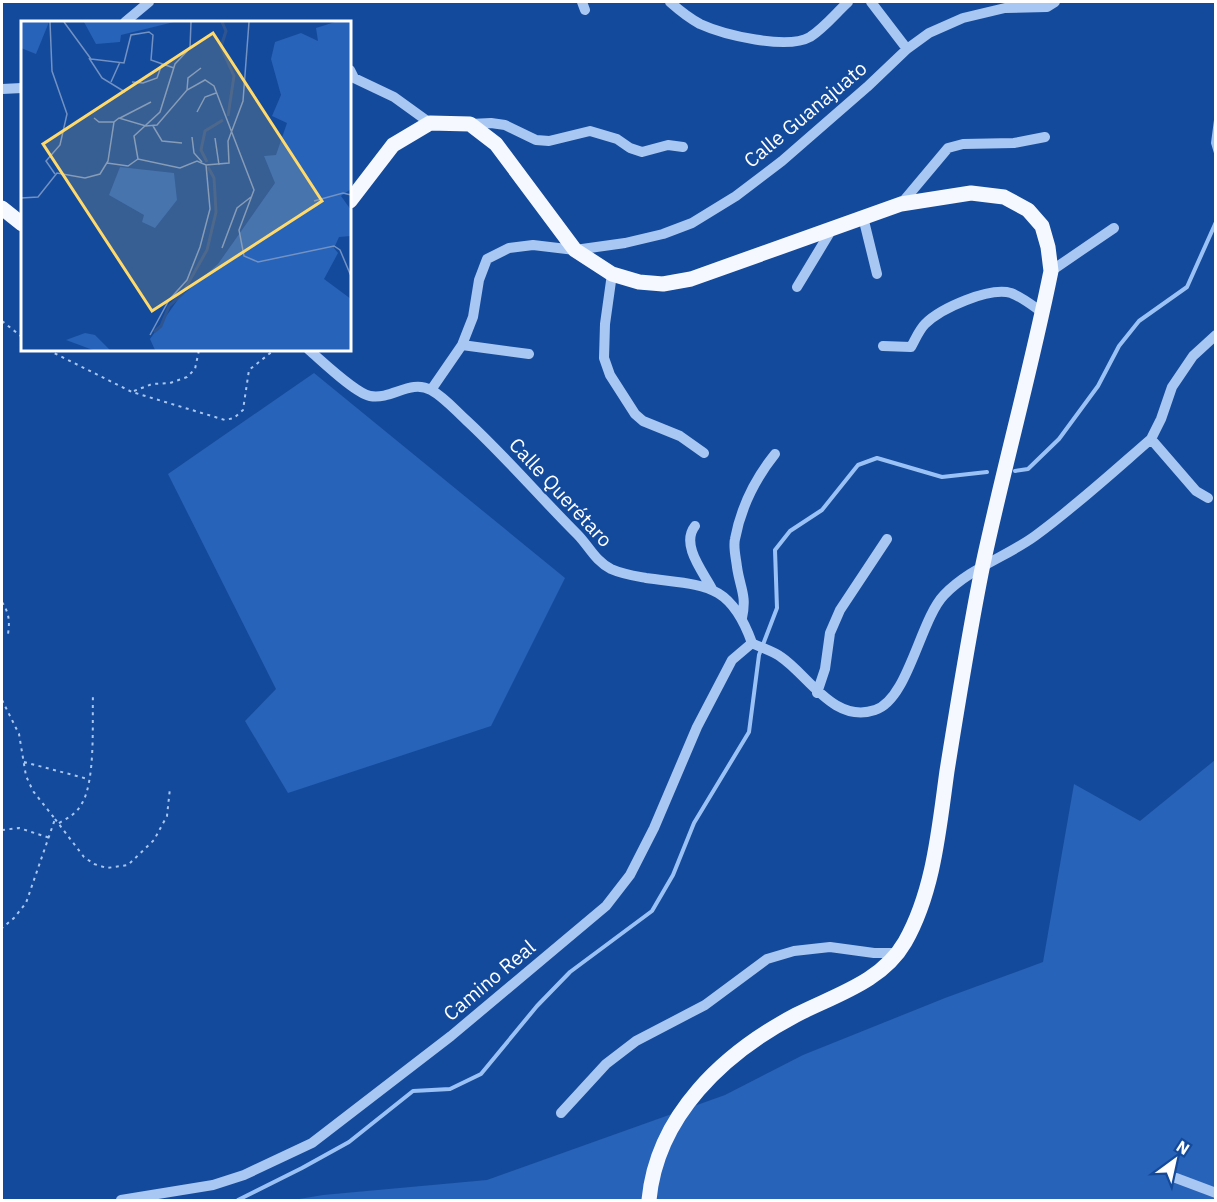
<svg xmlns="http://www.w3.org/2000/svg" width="1217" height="1202" font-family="'IBM Plex Sans',sans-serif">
<rect width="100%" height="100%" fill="#144a9b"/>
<path fill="#2763b9" d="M314,373L565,578L491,726L288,793L245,721L276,689L168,474Z
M1215,760V1200H293L323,1195L487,1180L725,1095L803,1055L945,998L1043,962L1074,784L1140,821Z"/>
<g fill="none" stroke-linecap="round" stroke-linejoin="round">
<path stroke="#9bc2f6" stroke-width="4" d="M1216,120L1213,143L1216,153
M1015,471L1028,469L1059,439L1098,386L1119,346L1139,321L1187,287L1216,222
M238,1200L302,1168L349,1142L413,1091L450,1089L481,1074L537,1006L570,972L652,911L673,875L694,823L749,732L759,655L777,608L775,550L790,531L822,510L858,465L877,458L942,477L987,472"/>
<path stroke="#a9c7f3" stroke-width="2" stroke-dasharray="3 4.5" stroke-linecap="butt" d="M2,321L22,337
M48,350L132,392L225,420L234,418L243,410L249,370L274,350
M134,391L152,384L170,383L187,377L195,369L199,350
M2,602C9,613 10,621 8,634
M2,700L19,734L26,776L33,791L55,819L26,903L14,918L2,928
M24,762L88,779
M55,819L84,857L94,864L107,868L128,865L154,840L167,816L170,788
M59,823C68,818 76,814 81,805C96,782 92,722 93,694
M2,830L19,828L50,838"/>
<path stroke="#a9c7f3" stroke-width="10" d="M582,2L585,10
M670,2C679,10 689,18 700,24C724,35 787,50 810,37C824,28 836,13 848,2
M871,2L907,49
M125,22L149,2
M350,70L354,78L394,97L430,123
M2,89L22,88
M470,124L491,123L505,125L536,140L549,141L590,131L617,139L630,148L642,152L668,145L683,147
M901,204L948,148L963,144L1014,143L1045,137
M863,217L877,274
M1051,271L1114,228
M612,274L605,324L604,358L610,375L635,414L643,421L680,436L704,453
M797,287L832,229
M462,345L529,354
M883,346L911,347C915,340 919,330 925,324C941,308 989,287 1011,293C1022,297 1033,306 1043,313
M309,350C322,361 355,393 370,396C392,400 410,379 431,390C444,397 455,410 466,420C505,456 539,496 577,534C589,546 595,561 611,569C622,574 635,576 646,578C704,586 730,581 752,643C761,648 773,651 781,657C808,675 834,724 875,710C908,700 920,620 944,595C970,568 1006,557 1035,536C1076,506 1113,472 1151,439L1161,419L1172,387L1193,356L1216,335
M431,390L462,345L473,317L479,280L487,259L509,248L533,245L575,250L625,243L663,234L692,223L736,196L782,161L867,87L907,49L929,33L963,18L1005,8L1047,7L1055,2
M1151,439L1196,491L1208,498
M695,526C680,545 704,573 712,589
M742,618C747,595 740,588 737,567C736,558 733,547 735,539C741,507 755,479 775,454
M817,693L825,669L830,633L840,610L887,539
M561,1113L606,1064L636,1041L705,1005L767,959L794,951L830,947L874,953H899
M1176,1178L1216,1193
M121,1200L213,1185L244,1175L312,1143L451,1036L606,906L630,875L654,828L697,727L732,660L752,643"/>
<path stroke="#f5f8ff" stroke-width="15" d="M350,201L393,145L430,123L470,124L496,144L575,250L612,274L639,282L663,284L691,279L901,204L971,193L1004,197L1028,210L1042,226L1048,247L1051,271C1031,370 1004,466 983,564C969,633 958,702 947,771C939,828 934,891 905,942C882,982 835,995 796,1015C724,1053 657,1115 649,1200
M2,208L22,224"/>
</g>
<g text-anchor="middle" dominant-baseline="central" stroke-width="5" stroke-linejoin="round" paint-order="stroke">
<g font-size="20" fill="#fff" stroke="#144a9b">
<text transform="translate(805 114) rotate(-40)">Calle Guanajuato</text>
<text transform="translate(561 492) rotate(47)">Calle Querétaro</text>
<text transform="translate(489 980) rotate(-40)">Camino Real</text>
</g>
</g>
<g transform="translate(21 21)">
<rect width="330" height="330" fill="#144a9b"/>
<path d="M0,1H28L15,33L0,27ZM63,1H153L100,14L99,21L75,23ZM314,1H330V168L320,175L330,189V215L318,216L313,227L317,232L303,258L330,278V329H134L129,318L158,277L197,243L254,162L243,135L255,134L266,102L251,95L260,74L250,38L254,21L280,12L297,20L295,7ZM99,146L153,152L156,179L134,207L121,201L123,194L88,174ZM64,312L74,314L89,329H72L45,319Z" fill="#2763b9"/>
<path fill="none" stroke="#2f5591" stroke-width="3" d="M201,1L205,10L200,26L213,55L207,95M186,141L180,129L184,110L202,99M133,311L140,305L148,285L161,273L186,229L195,191L193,157L187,146"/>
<path fill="none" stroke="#7292c3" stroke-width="1.5" d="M29,1L31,50L46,93L39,124L25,140L34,153M43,1L70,38M68,37L81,57L104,71M70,38L103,42L110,14L128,11L132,14L130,39L153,47M90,61L99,41M111,61L122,62L136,57L141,43M166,69L167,57L180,47M176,91L184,76L195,72M73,97L78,101H93M99,97L130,81M132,105L141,120L161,122M171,116L173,132L181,141M194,117L198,144M117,138L113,115L139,91L154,43L169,27L170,1M86,142L107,145L117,138L159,147L176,140L185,144L208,142L207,120L222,80L228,1M0,177L17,176L36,152L64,157L79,153L87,140L93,101L98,97L125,105L136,104L166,69L184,59L193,65L233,169L218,209L223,235L237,241L313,225L319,229L330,255M293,180L322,172L330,174M201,227L216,187L230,176M129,314L148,279L166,259L179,226L189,188L185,144"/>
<path fill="#ffda6b" fill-opacity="0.15" stroke="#ffda6b" stroke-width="3" d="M192,12L301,180L131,290L22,123Z"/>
<rect width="330" height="330" fill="none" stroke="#fff" stroke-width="3"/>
</g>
<rect width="1217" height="1202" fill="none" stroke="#ffffff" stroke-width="6"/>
<g transform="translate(1175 1160) rotate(33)" stroke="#144a9b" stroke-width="4.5" paint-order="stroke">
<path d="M0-4.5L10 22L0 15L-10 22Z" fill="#ffffff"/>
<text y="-9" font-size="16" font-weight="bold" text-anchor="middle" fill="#ffffff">N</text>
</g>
</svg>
